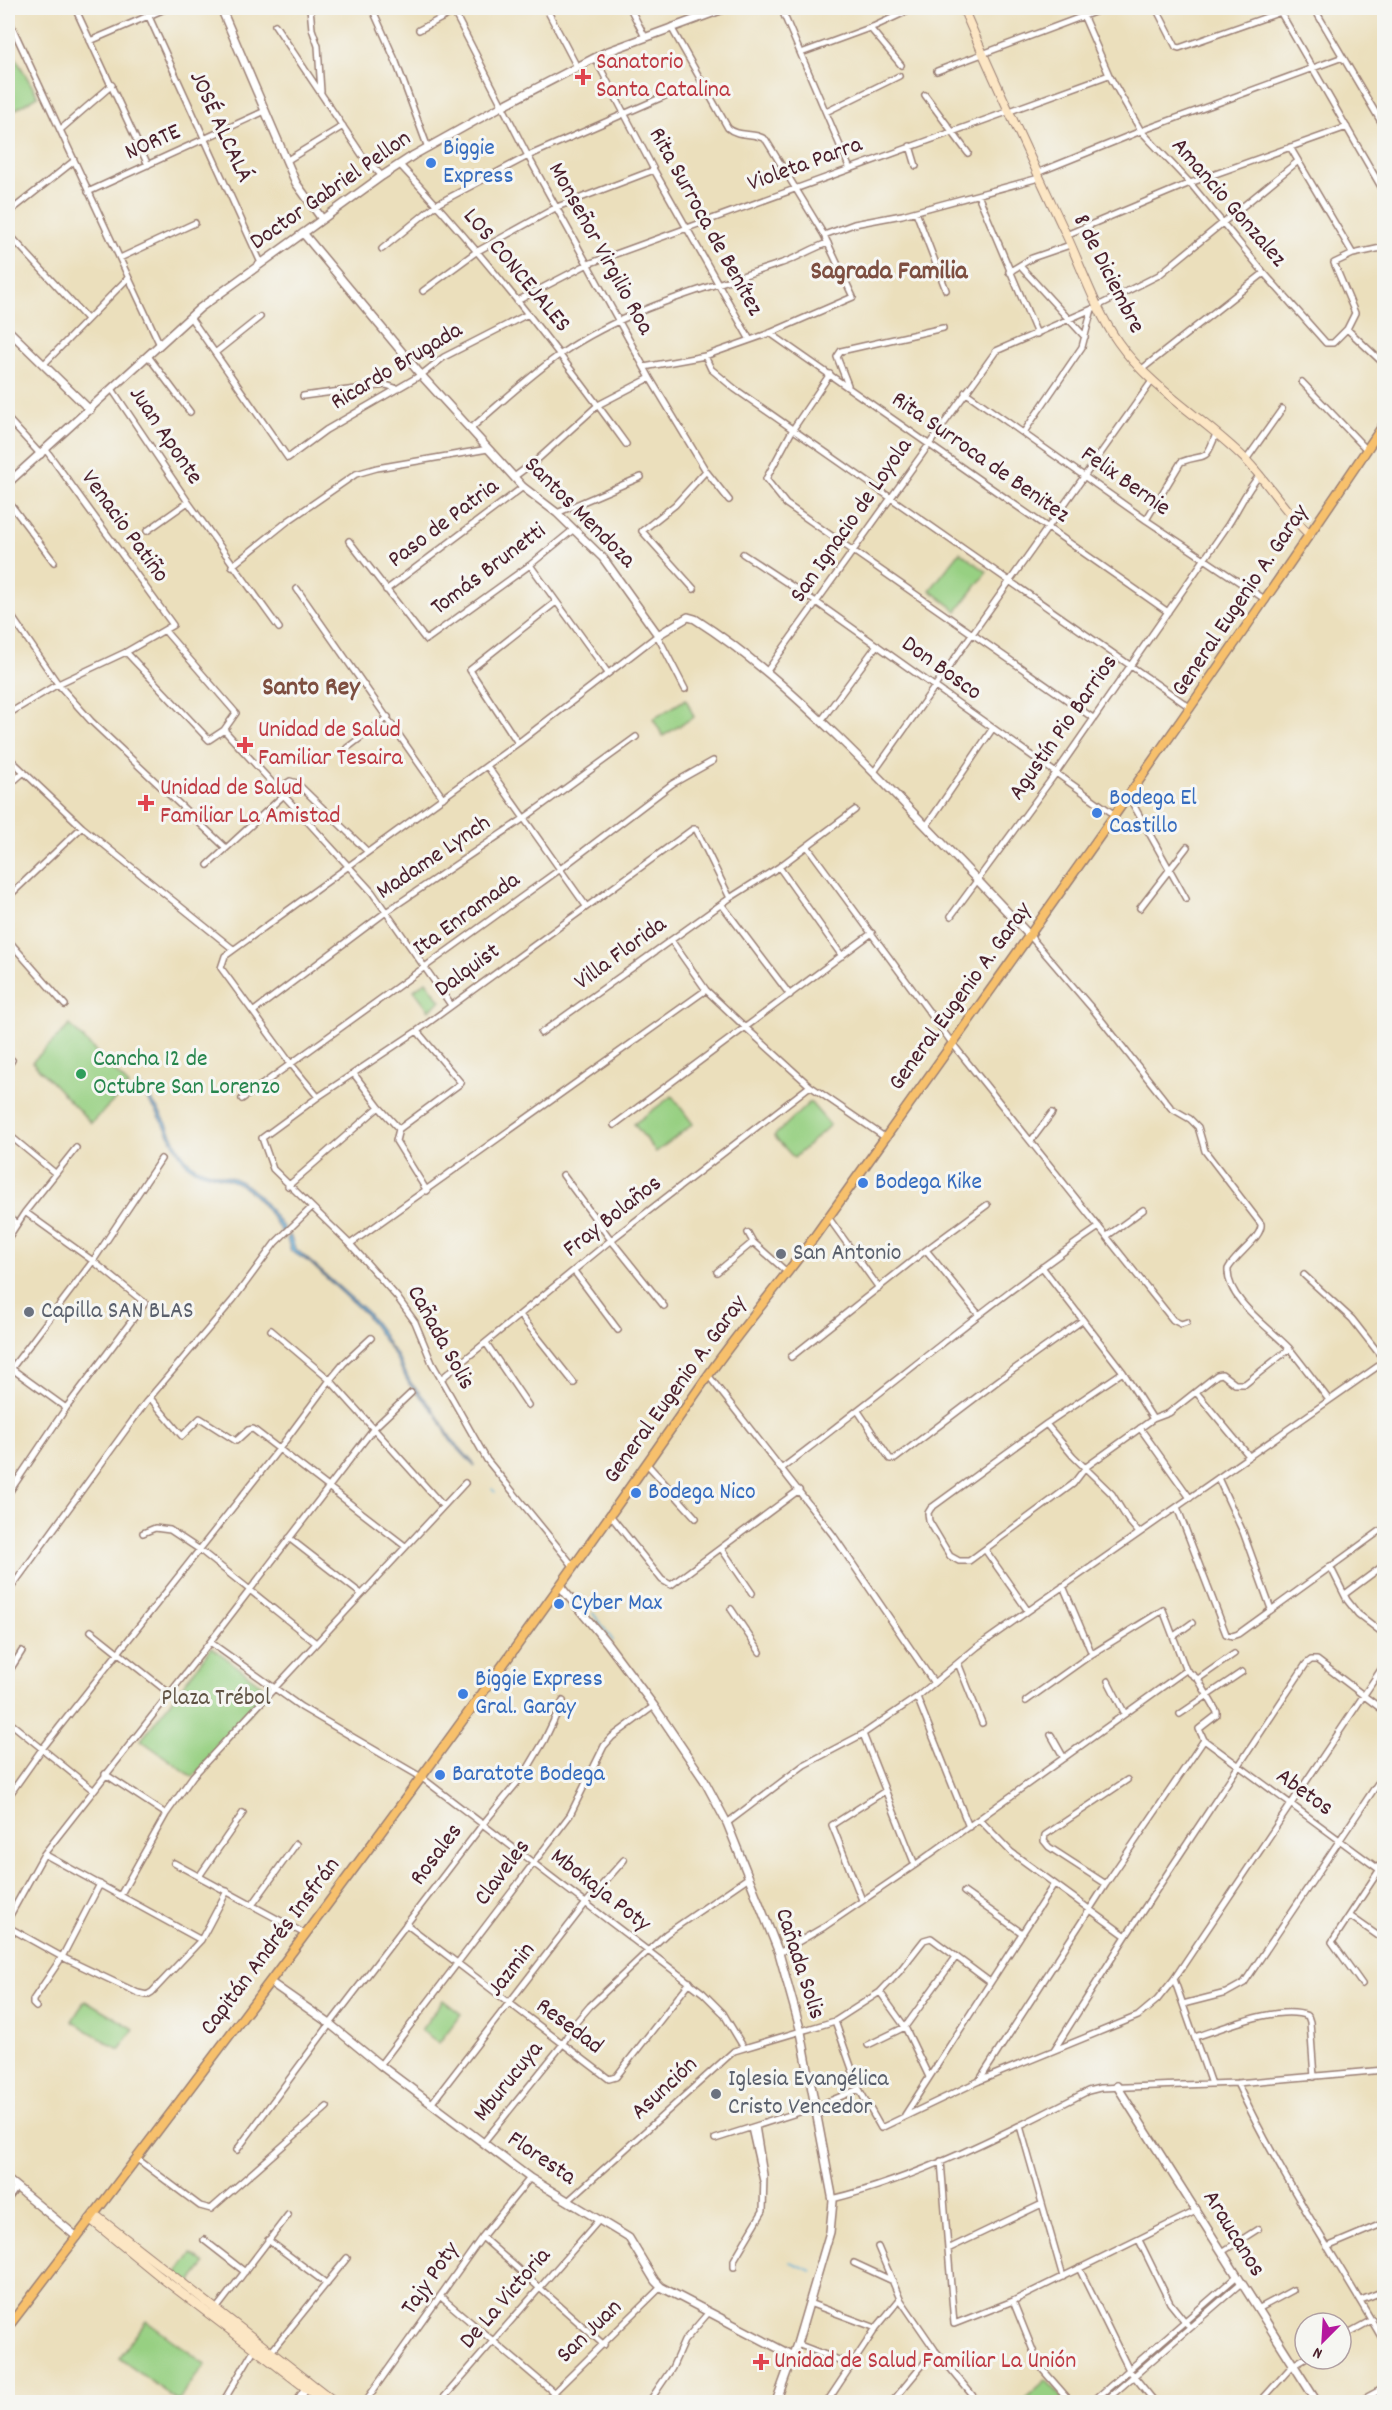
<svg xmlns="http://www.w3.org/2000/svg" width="1392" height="2410" font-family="Dekko,sans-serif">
<rect width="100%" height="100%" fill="#f6f6f2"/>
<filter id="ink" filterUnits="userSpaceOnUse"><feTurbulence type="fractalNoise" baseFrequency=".0167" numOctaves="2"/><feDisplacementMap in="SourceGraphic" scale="12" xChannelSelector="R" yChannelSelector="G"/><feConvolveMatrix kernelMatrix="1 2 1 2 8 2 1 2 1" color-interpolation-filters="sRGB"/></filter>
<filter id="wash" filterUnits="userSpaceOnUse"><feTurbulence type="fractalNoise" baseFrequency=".008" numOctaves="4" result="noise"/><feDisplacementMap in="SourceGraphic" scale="24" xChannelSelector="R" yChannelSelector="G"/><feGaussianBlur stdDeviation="1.35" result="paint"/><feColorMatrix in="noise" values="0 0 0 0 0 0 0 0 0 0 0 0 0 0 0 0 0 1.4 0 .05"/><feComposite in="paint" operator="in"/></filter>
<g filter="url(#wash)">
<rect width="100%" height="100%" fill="#ebdfbc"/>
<path fill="#97d082" stroke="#707856" stroke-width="1.5" d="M8,45L38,96L8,114Z
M960,552L987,572L957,611L930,590Z
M686,699L694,717L663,736L653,719Z
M426,981L441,1001L429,1010L414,990Z
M70,1025L129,1086L91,1123L32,1062Z
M672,1096L693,1124L656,1152L634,1124Z
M810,1102L830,1125L794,1158L774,1136Z
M212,1647L269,1691L193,1777L141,1740Z
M85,2000L134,2029L119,2050L72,2021Z
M443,2000L461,2014L439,2043L421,2030Z
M192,2254L205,2264L190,2284L177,2274Z
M146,2321L205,2364L178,2401L119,2358Z
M1046,2380L1064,2399L1061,2402H1021Z"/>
<path fill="#5cadd7" stroke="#536681" stroke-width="1.5" d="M139,1084C148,1096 158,1108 166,1122C173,1136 180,1155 193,1165C204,1172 220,1174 233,1178C255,1186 272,1212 285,1230L282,1233C271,1214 255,1191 235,1182C220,1175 199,1175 187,1164C175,1151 170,1134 161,1119C154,1107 145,1096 136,1086Z
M290,1235L295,1248L367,1312L381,1331L390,1347L396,1354L411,1383L432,1407L451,1438L475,1465L474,1466L450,1440L436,1414L409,1384L394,1355L366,1315L309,1262L291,1251L287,1239Z"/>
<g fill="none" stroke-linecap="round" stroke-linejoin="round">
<path stroke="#5cadd7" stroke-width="1.5" d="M492,1489L495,1492
M593,1613L613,1641
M741,1842L747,1860
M822,2122L827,2147
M791,2262L812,2271"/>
</g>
</g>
<g filter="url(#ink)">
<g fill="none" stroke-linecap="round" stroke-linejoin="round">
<g stroke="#9a7f74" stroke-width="8">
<path id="minor" d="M75,8L148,165
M145,8L261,263
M310,8L312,29L318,46L321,92
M372,8L396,62L428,148
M452,8L528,156L650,378L706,471L729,500
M546,8L577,67
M630,8L645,37
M781,8L850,169
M1080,8L1109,75L1141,131L1190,183L1264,273L1326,343H1333L1347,329L1355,313L1334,263L1353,254L1381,248L1384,249
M1156,8L1176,47L1179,48L1281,12
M1278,8L1384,192
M1314,8L1384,127
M8,18L160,345
M275,25L362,155L382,176
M870,28L901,65
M419,30L461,8
M90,41L167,8
M801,53L875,26L914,8
M595,58L654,170L750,340
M937,71L1105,8
M925,95L968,153
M826,112L899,76
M60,130L112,85
M910,146L916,166
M1290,147L1353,254
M286,161L343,126
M400,165C482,252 556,347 626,444
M1037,173L1141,131L1343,57
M88,192L265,111
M978,195L1037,334
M916,212L946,290
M8,213L74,161
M8,233L87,319
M824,235L854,224L902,215L1039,178
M1066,235L1190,183L1347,127
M382,249L437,204L528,156L674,92
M120,258L195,223
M1020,266L1085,337
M1009,272L1032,258L1070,245
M423,291L476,252L557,207L654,170
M517,301L588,264L1109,75
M190,317L288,458L326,430L421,375L444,357L528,314
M1347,329L1384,364
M770,333L1168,612
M215,353L260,317
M148,356L190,412
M705,356L711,369L735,389L1191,708
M43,365L128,278
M644,367L705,356L770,333L853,297L824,235L766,140C755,131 739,138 728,128L671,27
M1142,369L1264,273
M830,374L793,429L766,479L786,504L1093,718
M1302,382L1367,450
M848,385L837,357L841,351L943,328
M112,389L188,502L279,628
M965,392L1146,520L1266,600
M303,396L386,385L398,389
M8,419L41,455
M470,429C500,404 530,375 562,353C627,308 708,288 782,263C798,258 812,248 828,243
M1024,432L1082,347L1092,309L1159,275L1297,162
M1246,460L1282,409
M514,477L537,460L598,405L650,378
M8,501L54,562
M557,513L641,477
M1146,520L1181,462C1207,452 1204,465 1216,434
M147,531L188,502
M349,541L426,640L530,565L574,529
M743,554L816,602L1115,815
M530,565L608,673
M232,566L288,521L356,474L377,468L488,449
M297,589L443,798
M694,589L642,531L675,505L706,471
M386,590L523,487
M8,611L58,684L91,721L226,848
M657,635L685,689
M126,652L209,740L224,730L236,713L165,631
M767,671L996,351L1092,309
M8,714L58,684L126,652L173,625L46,450
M821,721L877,645
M224,730L372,892L451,1005
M518,743L470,670L556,602
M347,748L388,717
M8,757L82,827L233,949
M487,766L586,906
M874,772L1152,381
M8,786L24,772
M279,788L290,781L297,783L368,852
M1129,797L1186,899
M927,825L993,728
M807,846L952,1043L1173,1320L1181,1324L1187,1322
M208,865L285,794
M779,867L842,956
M8,897L82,827
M722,905L790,995
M1140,908L1187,847
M951,916L1056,773L1228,525C1239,508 1246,490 1260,475
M1030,936L1095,1012L1171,1108L1190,1119L1198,1127L1205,1151L1261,1224C1263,1237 1235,1255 1228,1269C1226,1299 1270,1328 1289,1348C1303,1365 1316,1383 1329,1400
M8,940L65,1005
M671,940L706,990L746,1028L810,1086L883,1136
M254,1011L386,912L523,819L636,737
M417,1031L461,1083L399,1129L396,1141L427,1191
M541,1033L730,898L779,867L855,810
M8,1066L12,1060
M354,1074L379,1107L399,1129
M318,1097L291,1064L221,968L225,956L518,743L658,635
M242,1099L559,870L672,784L713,761
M614,1125L872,933
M8,1134L55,1173
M1031,1141L1052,1113
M563,1175L611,1240L664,1306
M288,1186L379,1107
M8,1217L17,1224
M828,1217L879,1288
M748,1233L753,1242L788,1273
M1107,1236L1143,1210
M8,1238L25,1212L76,1148
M350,1244L706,990
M926,1250L979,1315
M1042,1267L1123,1372L1153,1419
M574,1271L618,1330
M717,1272L753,1242
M1304,1275L1352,1319L1384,1360
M520,1315L574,1383
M271,1330L330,1380L443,1506
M486,1343L528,1405
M791,1357L926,1250L987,1205
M8,1366L66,1408
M1123,1372L1046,1424L931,1508L928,1513L929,1521L950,1556L959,1561H969L1073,1484L1086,1467L1153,1419L1169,1413L1217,1375L1222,1374L1235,1384H1245L1289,1349
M8,1373L93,1261L161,1159
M708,1375L833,1535L934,1683
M441,1379L611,1240L810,1086
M1196,1392L1249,1456
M151,1399L182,1436L200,1418L236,1441L248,1430L253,1429L405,1546
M858,1411L890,1459H895L999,1380L1083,1320
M1046,1424L1073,1456L1112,1494L1128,1520L1139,1533
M1140,1428L1190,1498
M1383,1445L1384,1449
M646,1463L696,1518
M781,1469C888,1389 989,1302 1099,1227
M1218,1478L1243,1532L1271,1609
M8,1494L66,1408L145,1303L93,1261L25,1212
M1177,1507L1226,1634L1232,1636L1238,1634L1384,1528
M610,1515L662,1580L671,1585L799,1490
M143,1533L155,1528L170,1530L200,1550L316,1643
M289,1538L360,1593
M721,1548L752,1593
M986,1551L1028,1611
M1330,1566L1347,1600L1358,1614L1384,1634
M574,1567L487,1460L432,1363L415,1322L397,1297L350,1244L273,1169L262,1138L318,1097L417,1031L693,829H696L730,898
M1063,1586L1092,1654
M8,1592L146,1402L233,1300L275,1243L311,1208
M1345,1594L1384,1565
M731,1609L760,1652
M91,1631L169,1693
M1174,1636L1192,1623
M210,1642L301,1707L421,1777L703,1993L723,2013L744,2048
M958,1663L982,1723
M8,1673L22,1651
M1198,1679L1234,1654
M1108,1681L1125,1714
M917,1697L969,1827
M1026,1701L1092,1654L1163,1610L1186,1670L1198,1679L1217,1712V1715L1199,1729L1204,1740L1384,1873
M1180,1714L1242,1672
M8,1721L93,1790
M863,1734L915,1865
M1051,1735L1064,1758
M105,1774L166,1814
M8,1797L42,1749L279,1449L330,1380L344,1363L371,1338
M979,1819L1011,1852L1126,1936
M727,1823L804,1765L863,1734L917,1697L977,1647L1028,1611L1384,1362
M44,1854L201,1940
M174,1863L305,1934
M200,1875L243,1813
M1106,1884L1049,1847L1044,1841L1045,1835L1127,1780
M964,1892L1022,1933
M121,1894L166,1814L193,1776L465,1483
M862,1900L832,1825L885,1791
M253,1904L296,1844
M1350,1916L1384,1940
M8,1919L44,1854L210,1642L374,1428L411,1393
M406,1924L609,2079L616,2077L690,1982
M8,1927L62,1957L138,1993L147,1995L152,1992L201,1940L227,1891
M779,1953L824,1927L915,1865L1186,1670
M1174,1979L1211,2084
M1362,1984L1332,1942L1380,1869
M880,1992L905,2027L929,2077
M1183,2004L1226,1993L1244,1983L1384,1774
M36,2007L33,2004V2000L62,1957L100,1884
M835,2021L859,2089L881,2128L979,2081L1138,2016L1157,2000L1174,1979L1384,1665
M1195,2037C1224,2028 1279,2004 1308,2016L1310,2022L1314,2077
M868,2045L905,2027L956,1957
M1054,2050L1126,1936L1306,1664L1311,1660H1317L1384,1711
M380,2065L570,1815L604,1746L612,1737L654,1706
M979,2081L1106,1884L1204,1740
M1237,2083C1279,2174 1335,2256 1384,2342
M431,2104L586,1903L624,1860
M905,2115L1054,1884
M1020,2126L1063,2277
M751,2128L763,2181
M715,2139L815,2107L859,2089
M483,2143L562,2045L572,2027L590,2006L666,1934L749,1877
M237,2150L330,2024L483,1824L525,1773L544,1741L563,1701
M136,2158L200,2206L211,2209L327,2107
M941,2161L954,2324L1013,2301L1196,2211
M8,2199L17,2187
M832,2199C919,2178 1008,2132 1088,2091L1100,2088L1237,2083L1384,2070
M568,2201L734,2051L835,2021L880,1992L899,1972L924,1940L931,1938L990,1982
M482,2237L604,2345
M204,2240L245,2272
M268,2240L327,2284
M1139,2240L1170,2303L1187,2324
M878,2247L900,2299L935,2350L978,2402
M1327,2247L1384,2223
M948,2249L1042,2204
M1222,2252L1258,2229
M854,2263L893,2281
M734,2267V2260L763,2211L764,2175L756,2126
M1079,2268L1129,2370L1155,2402
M441,2297L565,2402
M1361,2300L1384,2291
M1013,2301L1034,2353L1043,2370L1071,2402
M809,2303L876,2328
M1258,2309L1293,2290
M214,2312L288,2215
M1341,2337L1372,2320
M797,2344L852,2365
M271,2352L347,2258
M223,2402L258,2343
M365,2402L482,2237L530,2178
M440,2402L599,2220
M544,2402L661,2287
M649,2402L672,2368L684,2341L709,2312
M827,2402L876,2328L900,2299
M892,2402L935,2350
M1092,2402L1237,2276
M1104,2402L1241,2283
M1260,2402L1293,2365L1305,2358
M1358,2402L1384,2388"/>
</g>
<g stroke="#9a7f74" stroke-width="10">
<path id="tertiary" d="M221,8L296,183L322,219
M303,233L421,375L523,487L557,513L603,558L658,635L688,617L695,619C747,652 792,693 836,735C903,800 966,868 1030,936
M8,330L90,410
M8,483L200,308L382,176L414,155L502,106L606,52L726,8
M560,1586L607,1643L654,1706L704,1780L727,1823L779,1953L801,2032L833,2201L830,2232L797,2344L776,2402
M270,1982L330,2024L380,2065L530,2178L629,2238L655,2281L661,2287L793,2356
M1117,2086L1317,2402
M8,2180L77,2237
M297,2402L308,2385"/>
</g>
<g stroke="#9a7f74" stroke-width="10">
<path id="secondary" d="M963,8C995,83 1030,157 1065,232C1082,268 1095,309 1118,342C1151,389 1205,419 1245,459C1269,483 1285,513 1310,535
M94,2214L335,2402
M90,2219L162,2278L324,2402"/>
</g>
<g stroke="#9a7f74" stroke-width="11">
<path id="primary" d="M8,2327C247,2015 483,1700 707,1377C741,1328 780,1284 815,1236C1007,967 1200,699 1384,424"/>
</g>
<use href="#minor" stroke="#fff" stroke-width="5"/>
<use href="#tertiary" stroke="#fff" stroke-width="7"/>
<use href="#secondary" stroke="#fce6c4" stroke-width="8"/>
<use href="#primary" stroke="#f7c06c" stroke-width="8"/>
</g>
</g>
<g fill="#e0444e" stroke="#f6f6f2" stroke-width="2">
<path d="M580 68h6v6h6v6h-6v6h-6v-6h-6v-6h6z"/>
<path d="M242 736h6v6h6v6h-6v6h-6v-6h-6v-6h6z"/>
<path d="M143 794h6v6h6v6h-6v6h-6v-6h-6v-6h6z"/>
<path d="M758 2353h6v6h6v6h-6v6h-6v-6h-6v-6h6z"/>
</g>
<g fill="#3f7fe0" stroke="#f6f6f2" stroke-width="2">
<circle cx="431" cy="163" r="6"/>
<circle cx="1097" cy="813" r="6"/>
<circle cx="863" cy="1183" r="6"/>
<circle cx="636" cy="1493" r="6"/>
<circle cx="559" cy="1604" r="6"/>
<circle cx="463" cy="1694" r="6"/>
<circle cx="440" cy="1775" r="6"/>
</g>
<circle fill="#2e9e5b" stroke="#f6f6f2" stroke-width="2" cx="81" cy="1074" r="6"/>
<g fill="#6b7280" stroke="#f6f6f2" stroke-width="2">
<circle cx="781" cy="1254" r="6"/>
<circle cx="29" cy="1312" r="6"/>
<circle cx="716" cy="2094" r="6"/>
</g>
<g text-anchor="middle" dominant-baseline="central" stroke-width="6" stroke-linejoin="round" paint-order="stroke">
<g font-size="24" fill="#be3a42" stroke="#f6f6f2" text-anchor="start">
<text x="596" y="63">Sanatorio<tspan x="596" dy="28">Santa Catalina</tspan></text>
<text x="258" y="731">Unidad de Salud<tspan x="258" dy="28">Familiar Tesaira</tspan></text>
<text x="160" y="789">Unidad de Salud<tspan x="160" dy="28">Familiar La Amistad</tspan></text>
<text x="774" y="2362">Unidad de Salud Familiar La Unión</text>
</g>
<g font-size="24" fill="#4a1f2b" stroke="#f6f6f2">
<text transform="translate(220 127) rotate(65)">JOSÉ ALCALÁ</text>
<text transform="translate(153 143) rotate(-24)">NORTE</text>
<text transform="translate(805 165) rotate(-20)">Violeta Parra</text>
<text transform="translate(331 191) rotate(-35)">Doctor Gabriel Pellon</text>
<text transform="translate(1228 203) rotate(49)">Amancio Gonzalez</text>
<text transform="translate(705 222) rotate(61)">Rita Surroca de Benítez</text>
<text transform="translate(600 249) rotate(61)">Monseñor Virgilio Roa</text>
<text transform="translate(516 271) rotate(50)">LOS CONCEJALES</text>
<text transform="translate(1108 274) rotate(63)">8 de Diciembre</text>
<text transform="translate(397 367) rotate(-31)">Ricardo Brugada</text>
<text transform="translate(165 436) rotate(56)">Juan Aponte</text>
<text transform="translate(980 458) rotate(35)">Rita Surroca de Benitez</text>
<text transform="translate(1125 482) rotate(35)">Felix Bernie</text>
<text transform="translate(579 513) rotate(45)">Santos Mendoza</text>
<text transform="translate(852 521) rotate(-55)">San Ignacio de Loyola</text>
<text transform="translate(444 524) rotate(-37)">Paso de Patria</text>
<text transform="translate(124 527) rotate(54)">Venacio Patiño</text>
<text transform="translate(489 570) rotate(-37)">Tomás Brunetti</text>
<text transform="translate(1241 601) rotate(-56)">General Eugenio A. Garay</text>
<text transform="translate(941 669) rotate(36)">Don Bosco</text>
<text transform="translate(1064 728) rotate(-55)">Agustín Pio Barrios</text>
<text transform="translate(434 858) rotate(-34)">Madame Lynch</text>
<text transform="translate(467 915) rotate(-36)">Ita Enramada</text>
<text transform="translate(621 954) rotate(-36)">Villa Florida</text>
<text transform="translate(468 971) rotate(-36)">Dalquist</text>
<text transform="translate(961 997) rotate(-54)">General Eugenio A. Garay</text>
<text transform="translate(613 1217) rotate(-38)">Fray Bolaños</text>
<text transform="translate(440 1338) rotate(61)">Cañada Solis</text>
<text transform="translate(676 1390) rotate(-54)">General Eugenio A. Garay</text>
<text transform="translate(1304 1793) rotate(36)">Abetos</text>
<text transform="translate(437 1855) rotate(-53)">Rosales</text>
<text transform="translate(503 1873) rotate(-53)">Claveles</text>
<text transform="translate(600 1891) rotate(38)">Mbokaja Poty</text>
<text transform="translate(271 1947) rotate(-53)">Capitán Andrés Insfrán</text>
<text transform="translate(799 1964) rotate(72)">Cañada Solis</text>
<text transform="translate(512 1970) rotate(-52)">Jazmin</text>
<text transform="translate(569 2027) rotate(37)">Resedad</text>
<text transform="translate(509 2082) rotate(-51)">Mburucuya</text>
<text transform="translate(665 2089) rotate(-43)">Asunción</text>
<text transform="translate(541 2159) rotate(34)">Floresta</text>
<text transform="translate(1233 2234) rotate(58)">Araucanos</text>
<text transform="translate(431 2279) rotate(-55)">Tajy Poty</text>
<text transform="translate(506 2299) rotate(-49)">De La Victoria</text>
<text transform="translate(590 2332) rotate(-44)">San Juan</text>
</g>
<g font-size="24" fill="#366cbe" stroke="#f6f6f2" text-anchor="start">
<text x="443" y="149">Biggie<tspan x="443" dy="28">Express</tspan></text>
<text x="1109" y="799">Bodega El<tspan x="1109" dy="28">Castillo</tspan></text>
<text x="875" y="1183">Bodega Kike</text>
<text x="648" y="1493">Bodega Nico</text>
<text x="571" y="1604">Cyber Max</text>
<text x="475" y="1680">Biggie Express<tspan x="475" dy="28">Gral. Garay</tspan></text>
<text x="452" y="1775">Baratote Bodega</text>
</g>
<g font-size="24" fill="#27864d" stroke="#f6f6f2" text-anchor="start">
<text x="93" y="1060">Cancha 12 de<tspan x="93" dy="28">Octubre San Lorenzo</tspan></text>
</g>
<g font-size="24" fill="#5b616d" stroke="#f6f6f2" text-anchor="start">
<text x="793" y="1254">San Antonio</text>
<text x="41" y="1312">Capilla SAN BLAS</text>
<text x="728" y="2080">Iglesia Evangélica<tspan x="728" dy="28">Cristo Vencedor</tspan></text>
</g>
<g font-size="24" fill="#615445" stroke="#f6f6f2">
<text x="216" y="1699">Plaza Trébol</text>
</g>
<g font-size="26" font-weight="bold" fill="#7e4f41" stroke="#f6f6f2">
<text x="889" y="272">Sagrada Familia</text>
<text x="311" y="688">Santo Rey</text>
</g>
</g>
<rect width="1392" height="2410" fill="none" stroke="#f6f6f2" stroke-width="30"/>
<g transform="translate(1323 2341) rotate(204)"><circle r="28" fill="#f6f6f2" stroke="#b1a0a2" stroke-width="1.5"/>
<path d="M0-4.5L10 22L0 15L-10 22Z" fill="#b5179e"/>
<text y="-9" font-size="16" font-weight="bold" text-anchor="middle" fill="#4a1f2b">N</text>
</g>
</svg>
